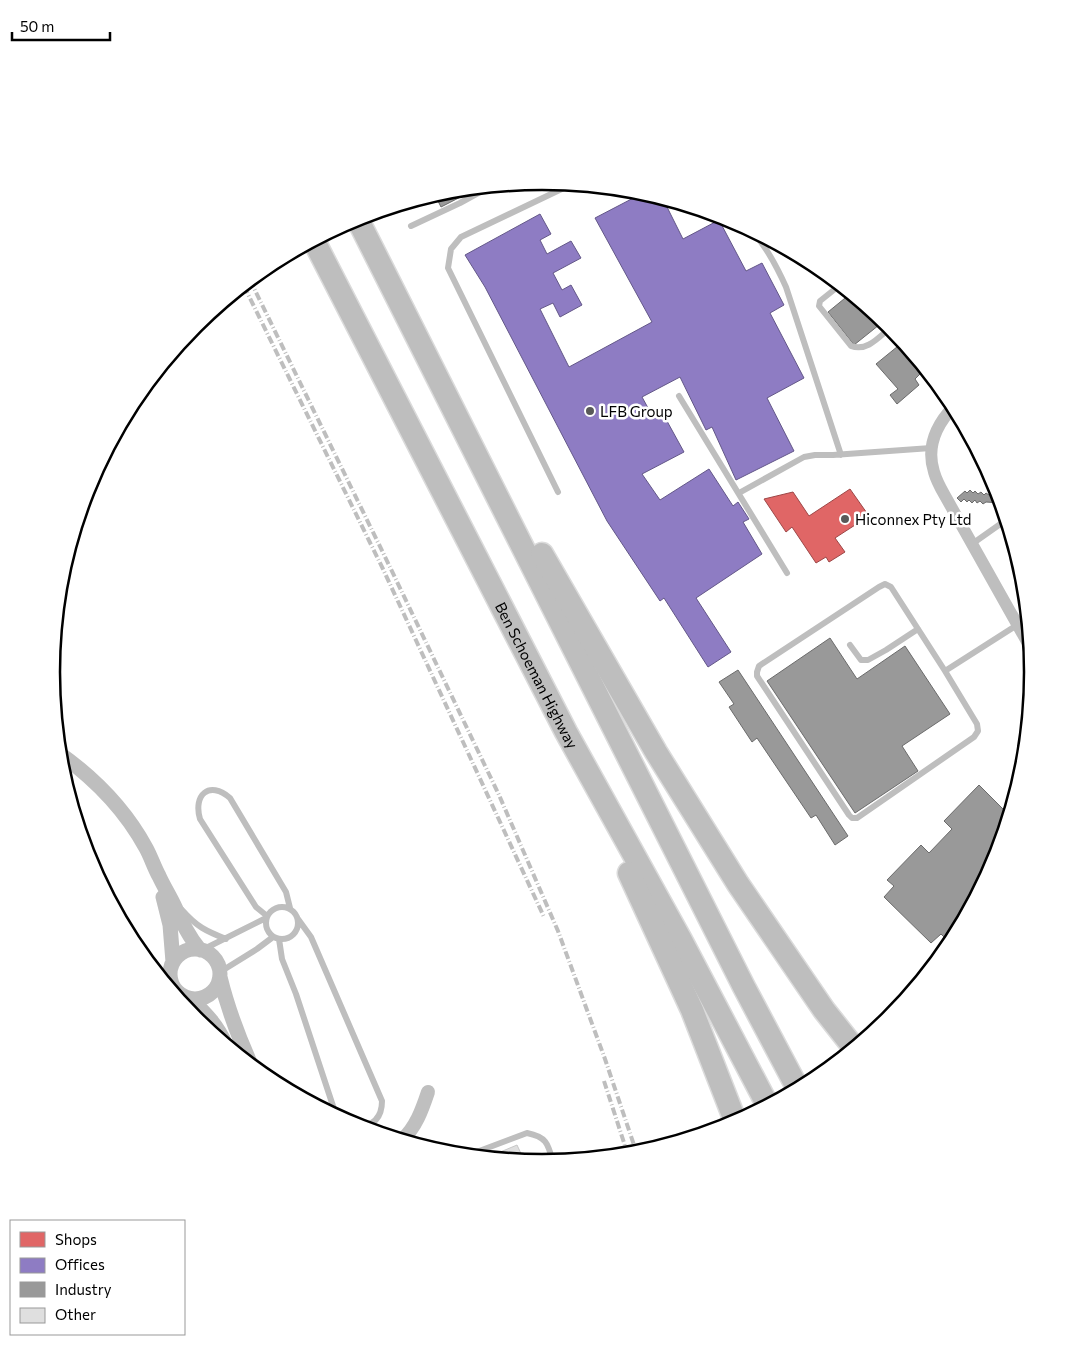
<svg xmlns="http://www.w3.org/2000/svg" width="1084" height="1345" font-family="Commissioner,sans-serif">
<rect width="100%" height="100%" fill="#fff"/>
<path fill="#e06666" stroke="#9d4747" d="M850,489L869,516L835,538L845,552L829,562L826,557L816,563L792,527L786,532L764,499L793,492L809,516Z"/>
<path fill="#8e7cc3" stroke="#635788" d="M643,193L663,199L683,239L719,220L746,271L762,263L784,305L770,313L804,378L767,398L794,451L736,480L712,427L706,430L680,377L642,397L653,417L662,412L684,452L642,474L660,500L709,469L733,506L738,502L749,519L743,522L762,554L696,598L731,652L708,667L664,598L660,601L607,521L485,287L465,255L540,214L551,234L540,240L547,254L571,241L581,258L553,273L562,290L571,285L582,305L560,317L553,303L540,309L569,367L652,322L595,218Z"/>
<path fill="#999" stroke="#6b6b6b" d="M478,188L441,207L435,195L447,191Z
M850,294L884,321L854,345L828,312Z
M903,342L933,380L930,376L926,379L921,373L915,379L919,385L897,404L890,395L898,389L876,364Z
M970,490L973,493L975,491L978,494L981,492L984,495L986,493L989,495L992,492H998L1001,503L986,502L983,504L980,501L977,503L975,500L972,503L969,500L967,502L964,499L961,502L957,498L965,491L967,493Z
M830,638L857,679L905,646L950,714L902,746L918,771L855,813L767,681Z
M738,670L848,836L835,845L816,815L811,818L757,738L752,742L729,707L734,704L719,682Z
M979,785L1009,815L995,861L964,919L945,938L941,934L931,943L884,897L894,886L887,880L921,845L929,853L952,829L944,821Z"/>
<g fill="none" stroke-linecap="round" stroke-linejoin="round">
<path stroke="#bfbfbf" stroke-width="14" d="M402,1140C416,1127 422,1110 428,1092"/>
</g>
<path fill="#dfdfdf" stroke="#c7c7c7" d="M517,1145L525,1162L486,1158Z"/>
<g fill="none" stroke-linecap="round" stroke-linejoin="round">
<g stroke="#dbdbdb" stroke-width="25">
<g id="motorway">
<path d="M357,218L744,987L798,1089"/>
<path id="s1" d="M314,241L566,732L681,940L768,1106"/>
<path d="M542,554L656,752L738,884L824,1010L854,1048"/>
<path d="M629,873L692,1010L736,1123"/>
</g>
</g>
<path stroke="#bebebe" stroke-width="6" d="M411,226L460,203L489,187
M752,231C767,247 777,267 786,287L841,455
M840,285L820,301L819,306L851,346C867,352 879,337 891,327
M679,396L787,573
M558,492L448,268L451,249L461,237L570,185
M739,493L804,457L815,455H833L931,448
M972,544L1006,520
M885,584L891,587L945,671L977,724L978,731L974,737L857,818H852L849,815L757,676V672L759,666L879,587Z
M850,645L861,660H868L886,650L918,629
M945,671L1017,625
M266 923a16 16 0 1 1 32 0a16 16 0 1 1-32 0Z
M182,910C197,927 206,931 226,939
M267,916L256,907L200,819C193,795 209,780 230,798L286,892L290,908
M298,919L311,937L382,1101C382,1117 374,1126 357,1127
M279,939L282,959L296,994L334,1109L338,1117
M202,950L266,918
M220,972L257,949L273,937
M160,977L170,970
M178,999L184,997
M466,1156L527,1133C547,1137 548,1144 553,1162"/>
<path stroke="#bebebe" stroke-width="12" d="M954,406C936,425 926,447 934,472C936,479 940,487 944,494L1030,647"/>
<path stroke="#bebebe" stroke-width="15" d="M59,753C94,778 126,811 146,848C151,857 154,867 159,876C164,887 170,896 175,907C182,922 189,937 200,950
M163,897L170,925L173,962
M170 974a25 25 0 1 1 50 0a25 25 0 1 1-50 0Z
M220,977C228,1010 238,1036 252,1067
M191,999C207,1015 217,1025 226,1045"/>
<use href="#motorway" stroke="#bebebe" stroke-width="22"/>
<path stroke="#bebebe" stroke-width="4" stroke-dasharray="8 2.5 1 2.5" stroke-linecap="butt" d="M250,280L389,565L499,795L558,931L605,1059L637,1154
M244,286L383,569L544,917
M604,1081L628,1155"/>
</g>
<g fill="#595959" stroke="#fff" stroke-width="2">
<circle cx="590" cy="411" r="5"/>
<circle cx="845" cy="519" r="5"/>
</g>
<g text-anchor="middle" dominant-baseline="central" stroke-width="5" stroke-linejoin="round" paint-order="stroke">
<g font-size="15" fill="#000" stroke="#fff" text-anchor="start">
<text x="600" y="411">LFB Group</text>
<text x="855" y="519">Hiconnex Pty Ltd</text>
</g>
<g font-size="15" fill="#000" stroke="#fff">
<text stroke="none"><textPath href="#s1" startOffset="488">Ben Schoeman Highway</textPath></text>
</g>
</g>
<path d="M0 0H1084V1345H0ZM60 672a482 482 0 1 1 964 0a482 482 0 1 1-964 0Z" fill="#fff" fill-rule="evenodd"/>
<path fill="none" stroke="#000" stroke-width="2.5" d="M60 672a482 482 0 1 1 964 0a482 482 0 1 1-964 0Z"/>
<rect x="10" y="1220" width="175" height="115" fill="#ffffff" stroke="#999999"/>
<rect x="20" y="1232" width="25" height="15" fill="#e06666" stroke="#999999"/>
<text x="55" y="1245" font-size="15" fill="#000000">Shops</text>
<rect x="20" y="1258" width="25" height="15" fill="#8e7cc3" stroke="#999999"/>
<text x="55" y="1270" font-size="15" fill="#000000">Offices</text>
<rect x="20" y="1282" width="25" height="15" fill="#999999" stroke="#999999"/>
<text x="55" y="1295" font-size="15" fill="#000000">Industry</text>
<rect x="20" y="1308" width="25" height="15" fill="#dfdfdf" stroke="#999999"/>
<text x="55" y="1320" font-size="15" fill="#000000">Other</text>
<path d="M12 32v8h98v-8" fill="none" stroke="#000000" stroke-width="2.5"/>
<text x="20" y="32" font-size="15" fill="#000000" stroke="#ffffff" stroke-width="4" paint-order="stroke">50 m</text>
</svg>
